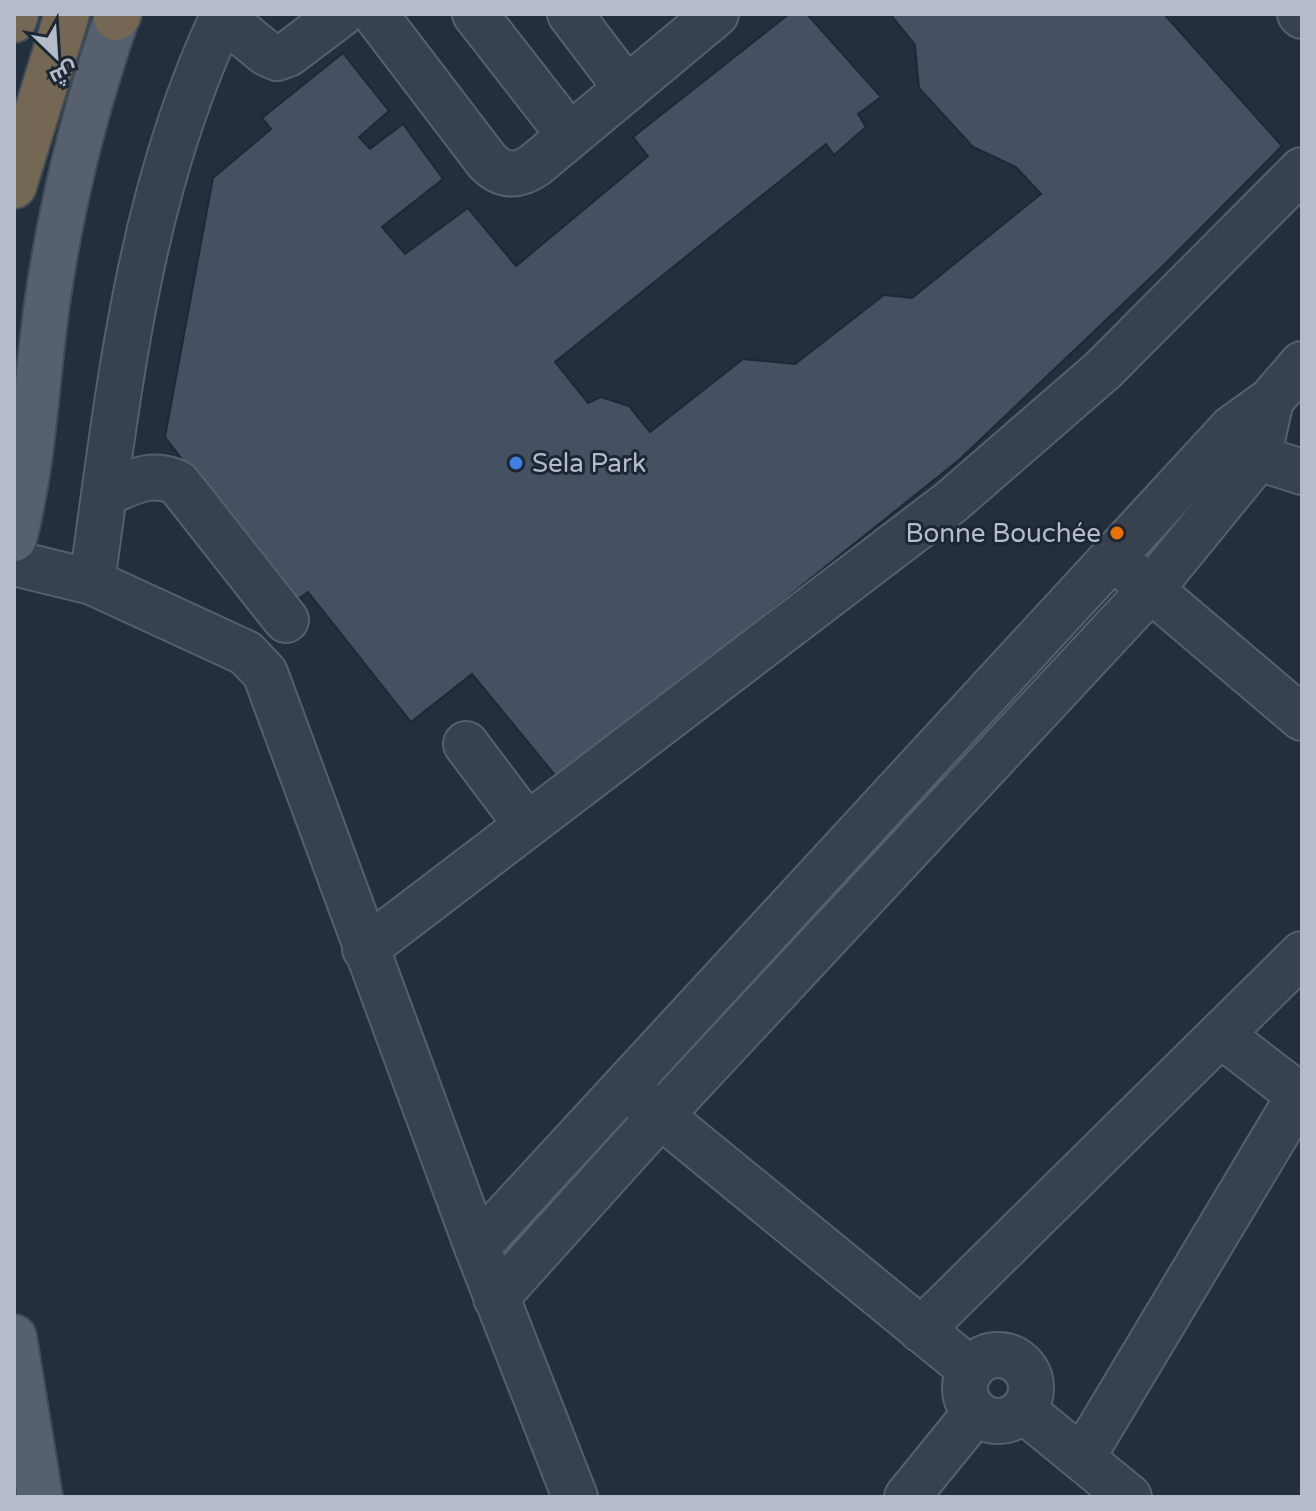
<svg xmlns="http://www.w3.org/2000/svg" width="1316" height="1511" font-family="'Varela Round',Cairo,sans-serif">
<rect width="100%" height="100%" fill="#242f3e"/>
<path fill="#455162" stroke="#1f2835" stroke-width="2" d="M789,14H807L881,97L858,114L866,127L834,155L826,144L555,362L588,403L601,397L629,406L650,432L743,359L795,364L884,295L912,298L1041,194L1016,167L973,147L919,88L915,45L890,14H1164L1282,146L1167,262L959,460L559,780L472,674L411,722L308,592L291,604L165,437L213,178L271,129L262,118L343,53L389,111L359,137L370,149L403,124L443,179L382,227L405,254L468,208L516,266L648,156L633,137Z"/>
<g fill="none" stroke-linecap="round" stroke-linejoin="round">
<g stroke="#565f6c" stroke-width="48">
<path id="minor" d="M375,14L487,161C502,177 518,177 535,165L716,14
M475,14L570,136
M570,14L627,89
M1300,14L1302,16
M222,17L266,53L277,58L288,54L341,14
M1231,449L1302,472
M104,494C130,483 151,470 178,483L286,620
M14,563L92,582L246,653L265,673L477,1247L575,1497
M1130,572L1302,718
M92,582C119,389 139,192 224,14
M466,744L527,825
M365,949L951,502L1103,370L1302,170
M1221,1035L1299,1095
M639,1098L971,1370
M477,1247L1232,428L1271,400L1302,364
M496,1298L660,1116L1151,589L1258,458L1271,400
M921,1330L1302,954
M965 1388a33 33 0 1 1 66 0a33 33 0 1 1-66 0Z
M1023,1410L1129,1497
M1082,1458L1302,1091
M907,1497L976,1412"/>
</g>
<g stroke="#414a57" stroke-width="48">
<path id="major" d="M14,539C34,460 36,384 47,304C61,205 85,108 118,14
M14,1337L40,1497"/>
</g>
<g stroke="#434c59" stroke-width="48">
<path id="highway" d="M116,18L119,14
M14,20L16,14
M14,186L67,14"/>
</g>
<use href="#minor" stroke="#38414e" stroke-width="44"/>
<use href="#major" stroke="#56606e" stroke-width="44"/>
<use href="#highway" stroke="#746855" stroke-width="44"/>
</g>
<circle fill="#3f7fe0" stroke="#1d2633" stroke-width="3" cx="516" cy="463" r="8"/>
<circle fill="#e8710a" stroke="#1d2633" stroke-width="3" cx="1117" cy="533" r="8"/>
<g text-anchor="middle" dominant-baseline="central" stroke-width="6" stroke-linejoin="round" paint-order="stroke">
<g font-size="26" fill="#b4bcc9" stroke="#1d2633" text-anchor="start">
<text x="532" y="463">Sela Park</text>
<text x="1101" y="533" text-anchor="end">Bonne Bouchée</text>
</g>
</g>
<rect width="1316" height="1511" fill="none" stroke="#b4bcc9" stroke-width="32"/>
<g transform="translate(56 56) rotate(155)" stroke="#1d2633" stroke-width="6" paint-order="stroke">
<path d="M0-6L14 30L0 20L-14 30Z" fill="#b4bcc9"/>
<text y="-12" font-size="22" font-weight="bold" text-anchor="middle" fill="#b4bcc9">ش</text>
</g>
</svg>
